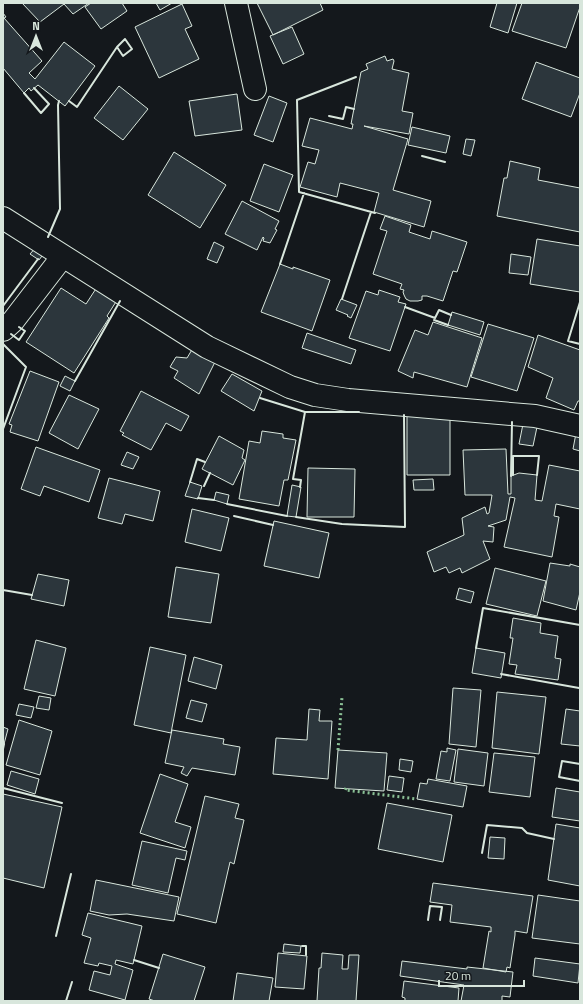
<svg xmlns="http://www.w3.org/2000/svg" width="583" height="1004" font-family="'Titillium Web',sans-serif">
<rect width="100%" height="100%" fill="#14181c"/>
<path fill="#2c363c" stroke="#d8e6dc" d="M22,3H89L73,14L64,4L40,22Z
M91,3H122L127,11L101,29L85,7Z
M156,3H172L160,10Z
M257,3H320L323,10L273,35Z
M497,3H517L508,33L490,27Z
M522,3H580V7L566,48L512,31Z
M182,4L192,26L185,29L199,59L159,78L135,27Z
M3,13L6,17L4,18L42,61L29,73L35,79L64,42L95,66L65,106L38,85L31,91L29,88L24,93L3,68Z
M292,27L304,54L283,64L270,36Z
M385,56L387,61L393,59L394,61L392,69L409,73L402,111L413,113L409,134L364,126L408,139L393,190L431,201L424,227L374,212L379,193L340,183L337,197L300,187L308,162L315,164L319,150L302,146L310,118L352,129L353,124H351L361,72L368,69L366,64Z
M536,62L580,78V93L571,117L522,99Z
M119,86L148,109L123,140L94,118Z
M237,94L242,130L195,136L189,101Z
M269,96L287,103L273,142L254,135Z
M412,127L450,136L446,153L408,145Z
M466,139L475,140L471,156L463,154Z
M174,152L226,185L200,228L148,195Z
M510,161L540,168L538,180L580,188V232L497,216L504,178H507Z
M264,164L293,175L279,212L250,201Z
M242,201L279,221L275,229L277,230L270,243L263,241L264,238L263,237L257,250L225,234Z
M385,216L411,225L409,232L430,239L432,231L467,242L457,272L453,271L443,301L427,296H422V300L418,301H410L406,299L404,295L403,292L404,290L400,289L402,284L373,274L387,231L380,229Z
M537,239L580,246V292L530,284Z
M214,242L224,247L217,263L207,259Z
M37,246L45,252L39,260L30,254Z
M511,254L531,257L528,275L509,273Z
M280,264L293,269V267L330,280L312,331L261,312Z
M99,284L119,297L107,316L109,318L74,373L26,342L61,288L86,304Z
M379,290L400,297L398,302L406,304L390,351L349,338L366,291L378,295Z
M341,299L357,305L351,318L347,316L348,315L336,310Z
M452,312L484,322L480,335L448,325Z
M433,322L482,338L467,387L414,372L413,378L398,371L415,330L428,335Z
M488,324L534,338L517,391L471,377Z
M307,333L356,350L351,364L302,348Z
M538,335L580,350V401H578L574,410L546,398L553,378L528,367Z
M193,348L215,362L199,394L174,378L178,371L170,367L176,357L187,358Z
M30,371L59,382L38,441L10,432L12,425L9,424Z
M232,374L262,391L254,411L221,391Z
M65,376L75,381L70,391L60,386Z
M141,391L189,416L181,431L166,423L151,450L122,435L124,433L120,431Z
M69,395L99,409L78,449L49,433Z
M407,410H450V475H407Z
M523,424L537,427L533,446L519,444Z
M577,428H580V451L573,449Z
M262,431L283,434V438L296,440L288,480H284L279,506L239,499L249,441L260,443Z
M219,436L244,450L242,458L245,460L233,485L202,469Z
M36,447L100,470L89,502L44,486L40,496L21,489Z
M506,449L508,494H511V476L519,473L537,475L535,500L542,501L549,465L580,471V509L556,504L554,516L559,517L552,557L504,547L515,498L510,497L506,520L488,526L494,527L493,542L483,541L490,559L462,573L460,568L449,573L446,567L434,572L427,552L464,535L462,518L485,507L487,514L489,513L492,495H465L463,450Z
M127,452L139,457L133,469L121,465Z
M308,468L355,469L354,517H307Z
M109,478L160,491L153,521L125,514L122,524L98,518Z
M433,479L434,490H414L413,480Z
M190,482L202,486L198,499L185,496Z
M292,485L301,487L296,517L287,516Z
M216,492L229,495L227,504L214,500Z
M192,509L229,518L221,551L185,542Z
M274,521L329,533L319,578L264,566Z
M550,563L570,566V564L580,567V592L576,610L543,601Z
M176,567L219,574L211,623L168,617Z
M495,568L546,581L537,616L486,604Z
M38,574L69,580L64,606L31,599Z
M459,588L474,592L471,603L456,599Z
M513,618L541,623L540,633L558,636L555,658L561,659L558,680L515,674L517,665L509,664L513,638H510Z
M36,640L66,648L55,696L24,689Z
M150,647L186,655L171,733L134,725Z
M476,648L505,653L501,678L472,673Z
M194,657L222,665L216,689L188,681Z
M453,688L481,690L476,747L449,744Z
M497,692L546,697L539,754L492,748Z
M39,696L51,698L49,710L36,708Z
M191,700L207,704L202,722L186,718Z
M19,704L34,707L31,718L16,715Z
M309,709L320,710L319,721H332L328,779L273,774L276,738L307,740Z
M566,709L580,711V746L561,744Z
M19,720L52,731L40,775L6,765Z
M3,727L8,729L4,744L3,743Z
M172,730L224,739L223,744L240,747L235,775L192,768L187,776L181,773L184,767L165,763Z
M447,748L456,750L450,781L436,779L441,751L447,752Z
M458,749L488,753L484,786L454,782Z
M338,750L387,753L384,791L335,788Z
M494,753L535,757L530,797L489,792Z
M400,759L413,761L411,772L399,770Z
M11,771L39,779L35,794L7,785Z
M160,774L188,784L175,822L191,827L185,848L140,833Z
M389,776L404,778L402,792L387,790Z
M428,779L467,786L463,807L417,799L420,783L427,784Z
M556,788L580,792V821L552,817Z
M3,794L62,807L44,888L3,878Z
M205,796L239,804L235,818L244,820L234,864L230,862L216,923L177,914Z
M387,803L452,815L443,862L378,849Z
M556,824L580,828V886L548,880Z
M490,837L505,838L504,859L488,858Z
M142,841L187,851L185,860L176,858L168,893L132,885Z
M96,880L179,897L174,921L127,914L109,915L90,911Z
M433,883L533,896L527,933L515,931V935L510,968L507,967L506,972L483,968L489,931L491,932V927L450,922L452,905L430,902Z
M538,895L580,901V944L532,938Z
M88,913L142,926L133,964L116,960L115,964L133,970L125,1000L89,990L94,971L110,975L112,966L99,963L98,966L84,963L91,938L82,935Z
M284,944L301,946L300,953L283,952Z
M278,953L307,956L304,989L275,987Z
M322,953L343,955L342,969H348L349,955H359L356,1001H317L319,968H321Z
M163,954L205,967L194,1001H155L149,999Z
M535,958L580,964L578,983L533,976Z
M402,961L467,969V967L513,972L510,997L502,996V1001H461L464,985L400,976Z
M237,973L273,978L269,1001H233Z
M404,981L459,988L458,1001H405V998L402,997Z"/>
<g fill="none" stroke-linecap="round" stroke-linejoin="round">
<g stroke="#d8e6dc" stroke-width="24">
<path id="street" d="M236,3L255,89
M3,218L207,347L290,387L315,395L348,400L535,416L580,426
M3,330L13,321L63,256"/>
</g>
<use href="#street" stroke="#14181c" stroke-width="22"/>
<path stroke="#8ac095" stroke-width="3" stroke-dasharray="2 3" stroke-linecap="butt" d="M338,750L342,697
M346,788L345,790L417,799"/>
<path stroke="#d8e6dc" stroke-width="2" d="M356,77L297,100L299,192L375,213
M24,93L41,113L49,104L34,88
M69,101L77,107L117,47L125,39L132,49L123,56L117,47
M329,116L343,119L346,107L354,109
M422,156L445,162
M48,237L60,209L58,105L59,101
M280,264L304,193
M342,299L371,212
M580,302L568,341L580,344
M3,306L38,259
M405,307L435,318L439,310L451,315
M434,320L448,325
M11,334L19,340L25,331L19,327
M3,344L26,367L3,429
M75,381L120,301
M260,398L305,412H359
M513,475V456H539L537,475
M511,476L512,422
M190,482L197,459L205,462
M204,486L210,473
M300,487L301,480L293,479L305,412
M198,498L214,500
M227,504L287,516
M234,516L273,525
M296,517L342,524L405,527L404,415
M3,590L32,595
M476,648L483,608L580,625
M501,674L579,688
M3,749L4,744
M580,764L562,761L559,777L580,781
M3,788L62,803
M482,853L487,825L522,828L527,833L554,839
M428,920L430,906L442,907L440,920
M56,936L71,874
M302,946H306V955
M134,960L159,968
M66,1001L72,982"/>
</g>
<rect width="583" height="1004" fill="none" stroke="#d8e6dc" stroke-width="8"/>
<g transform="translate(36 36)" stroke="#14181c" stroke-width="3" paint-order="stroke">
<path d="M0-3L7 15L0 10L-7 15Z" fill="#d8e6dc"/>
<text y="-6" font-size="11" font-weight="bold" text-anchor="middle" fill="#d8e6dc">N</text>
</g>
<path d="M439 980v6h85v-6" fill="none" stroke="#d8e6dc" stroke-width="2"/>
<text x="445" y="980" font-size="12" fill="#d8e6dc" stroke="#14181c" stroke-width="3" paint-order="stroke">20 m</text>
</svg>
